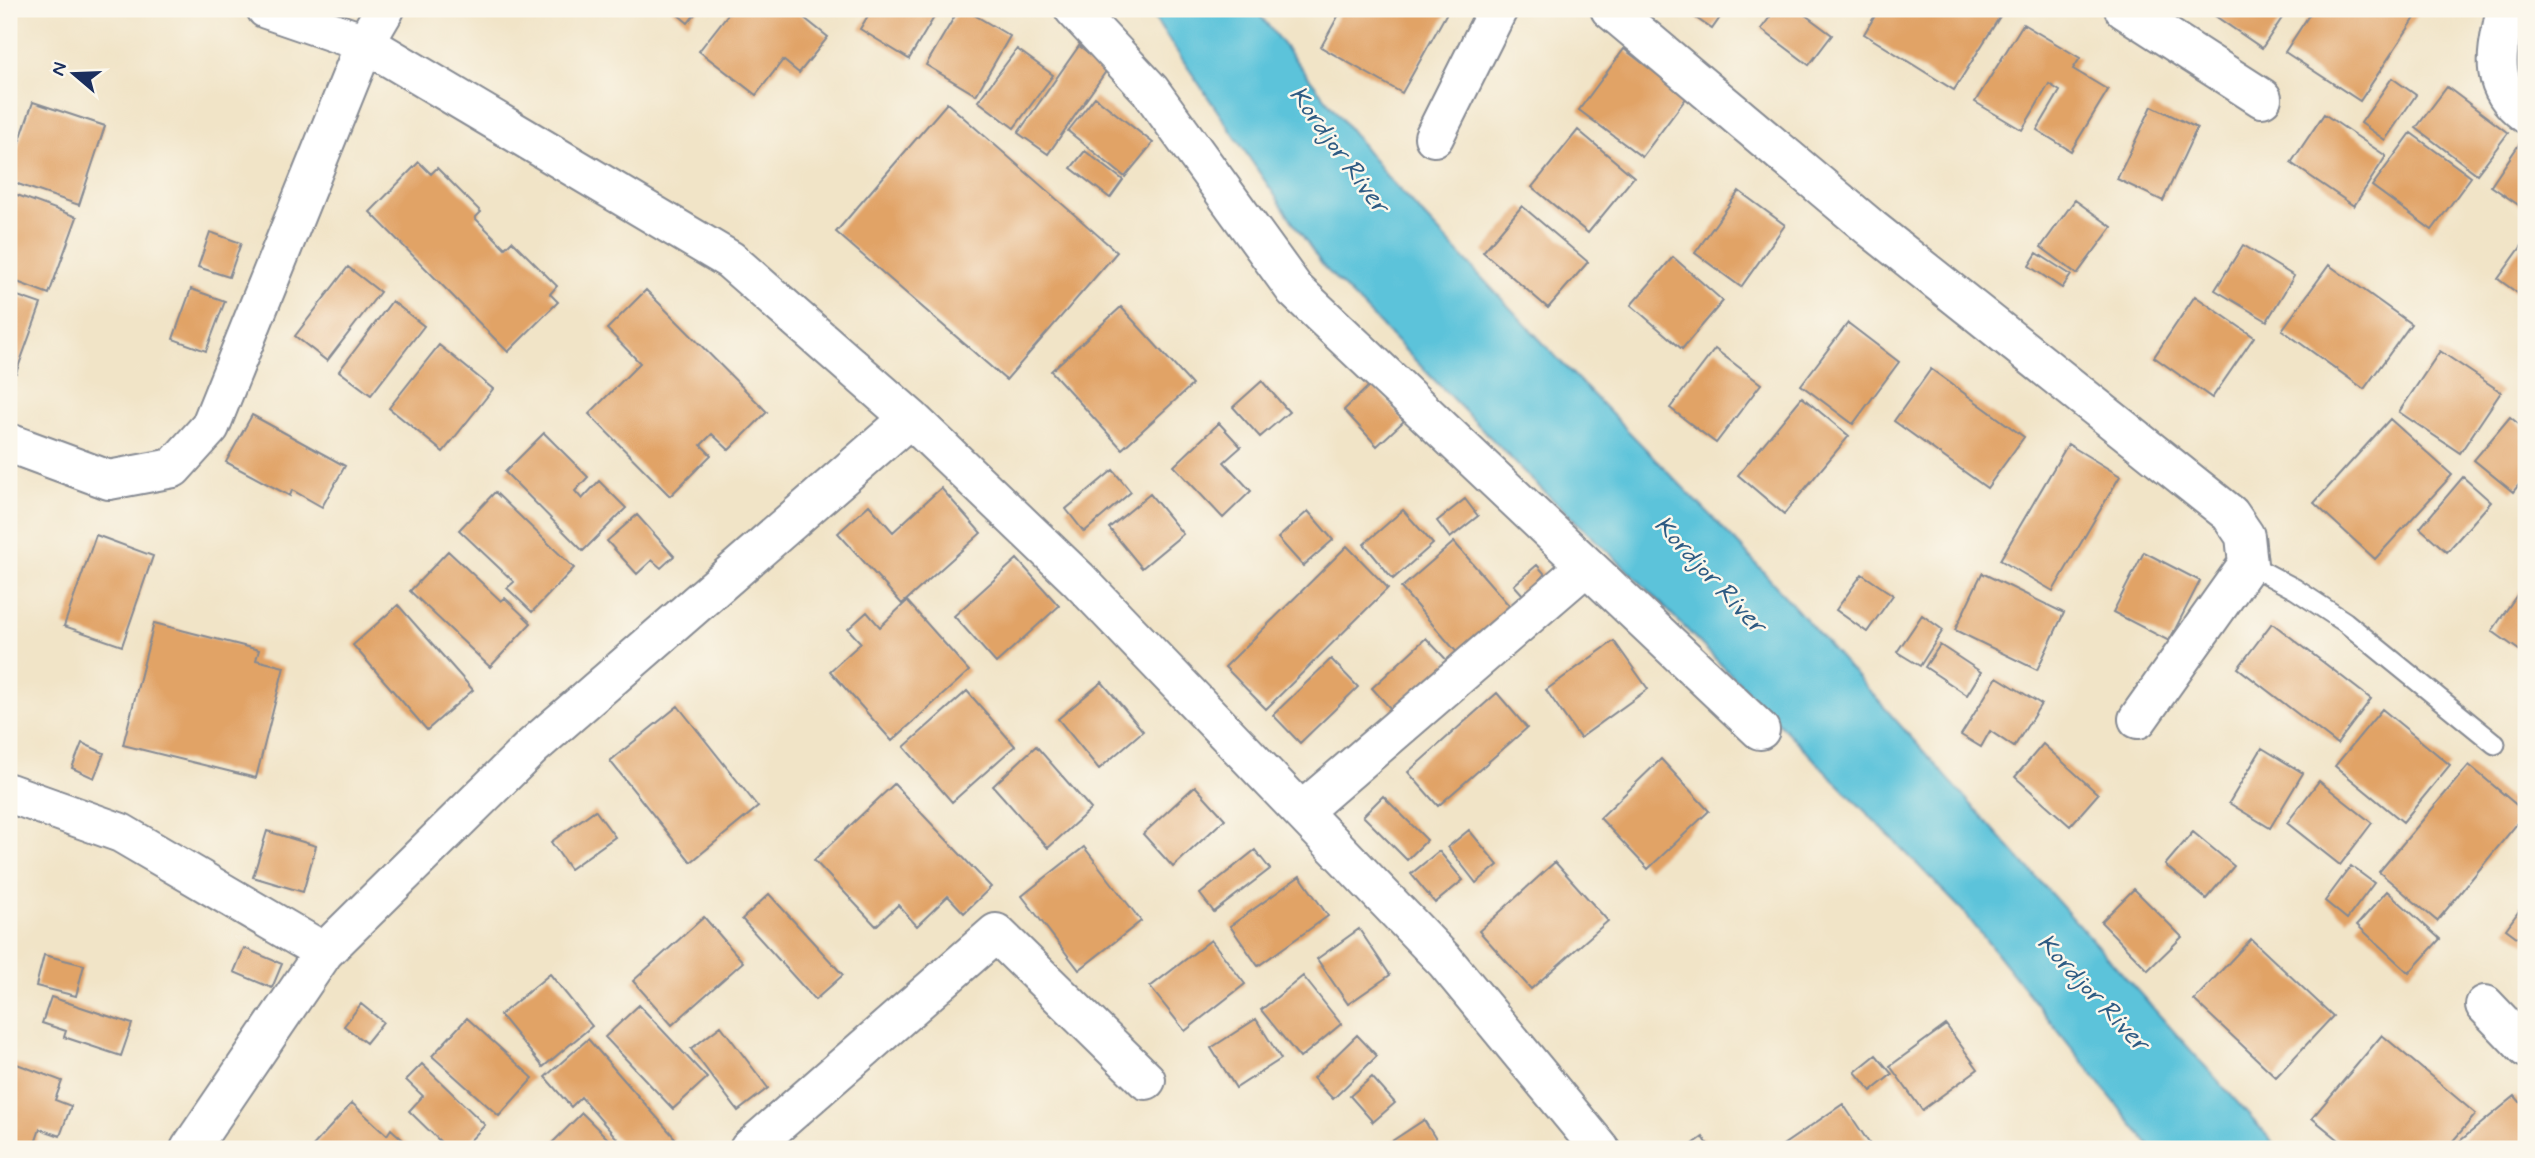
<svg xmlns="http://www.w3.org/2000/svg" width="2535" height="1158" font-family="Mynerve,sans-serif">
<rect width="100%" height="100%" fill="#fbf7ec"/>
<filter id="ink" filterUnits="userSpaceOnUse"><feTurbulence type="fractalNoise" baseFrequency=".0143" numOctaves="2"/><feDisplacementMap in="SourceGraphic" scale="14" xChannelSelector="R" yChannelSelector="G"/><feConvolveMatrix kernelMatrix="1 2 1 2 8 2 1 2 1" color-interpolation-filters="sRGB"/></filter>
<filter id="wash" filterUnits="userSpaceOnUse"><feTurbulence type="fractalNoise" baseFrequency=".00686" numOctaves="4" result="noise"/><feDisplacementMap in="SourceGraphic" scale="28" xChannelSelector="R" yChannelSelector="G"/><feGaussianBlur stdDeviation="1.57" result="paint"/><feColorMatrix in="noise" values="0 0 0 0 0 0 0 0 0 0 0 0 0 0 0 0 0 1.4 0 .05"/><feComposite in="paint" operator="in"/></filter>
<g filter="url(#wash)">
<rect width="100%" height="100%" fill="#f1e4c7"/>
<path fill="#5cc3da" stroke="#3c799c" stroke-width="2" d="M1148,9H1255L1389,179L1559,360L1741,547L2279,1149H2152L1962,910L1640,582L1533,481L1323,266Z"/>
<g id="blocks">
<path fill="#e1a366" d="M671,9H699L688,23Z
M732,9H793L828,37L799,73L783,60L756,95L699,51Z
M872,9H939L909,59L860,29Z
M959,9H964L1010,36L976,95L926,65Z
M1342,9H1449L1402,93L1321,47Z
M1683,9H1726L1712,29Z
M1776,9H1797L1832,35L1809,65L1761,29Z
M1879,9H1996L2002,13L1954,90L1864,34Z
M2205,9H2288L2262,48Z
M2313,9H2421L2360,101L2285,52Z
M2023,24L2080,58L2073,69L2108,90L2071,151L2037,130L2060,91L2049,84L2022,130L1975,102Z
M1079,46L1109,67L1048,154L1018,133Z
M1017,49L1053,75L1014,128L978,101Z
M1624,49L1687,97L1642,157L1579,110Z
M2392,78L2416,95L2385,140L2361,123Z
M2447,87L2508,133L2477,174L2416,128Z
M1095,97L1153,143L1125,177L1068,131Z
M33,102L105,126L79,205L9,181V172Z
M947,103L1117,252L1006,380L836,232Z
M2152,106L2197,128L2163,201L2117,179Z
M2324,114L2386,156L2354,206L2291,163Z
M1578,130L1634,177L1588,233L1532,187Z
M2411,133L2471,177L2432,230L2372,186Z
M2522,140L2526,143V210L2491,186Z
M1085,151L1123,180L1110,198L1071,168Z
M419,162L431,174L437,168L481,212L475,218L505,248L512,241L557,286L550,294L558,302L508,352L370,212Z
M1739,191L1785,225L1741,287L1695,253Z
M9,192L77,217L49,294L9,279Z
M2075,200L2112,227L2077,274L2041,247Z
M1522,206L1588,262L1548,308L1483,252Z
M210,232L241,243L229,277L198,267Z
M2526,240V299L2498,279Z
M2243,245L2294,276L2267,321L2215,290Z
M2037,253L2071,275L2062,288L2029,266Z
M1673,257L1723,301L1682,349L1631,305Z
M2329,265L2411,324L2364,389L2282,330Z
M348,267L380,292L327,361L295,336Z
M191,289L225,301L206,351L173,339Z
M646,290L767,412L729,450L712,434L701,445L711,455L670,496L589,414L640,363L607,329Z
M9,293L41,304L16,373L9,371Z
M2195,296L2254,337L2212,398L2154,357Z
M392,301L424,326L371,395L339,371Z
M1121,307L1192,385L1122,449L1051,371Z
M1848,323L1899,362L1853,424L1801,385Z
M439,345L493,389L443,452L389,408Z
M1715,349L1761,384L1716,443L1670,408Z
M2440,351L2501,392L2460,453L2399,412Z
M1931,369L2024,437L1987,488L1894,421Z
M1262,381L1289,412L1260,437L1233,407Z
M1371,384L1404,421L1377,446L1344,410Z
M1802,397L1849,436L1784,514L1738,475Z
M252,415L345,466L322,507L292,490L290,496L226,462Z
M2510,417L2526,430V476L2513,492L2474,460Z
M2390,419L2452,475L2375,559L2314,503Z
M1219,423L1241,447L1224,462L1251,491L1223,518L1174,466Z
M544,433L588,477L575,491L582,499L599,481L626,508L583,551L505,472Z
M2068,444L2120,476L2053,591L2000,560Z
M1113,470L1131,492L1084,532L1066,509Z
M2463,477L2491,502L2447,552L2420,528Z
M941,488L981,533L902,604L838,533L869,505L893,532Z
M495,492L574,568L532,612L507,588L514,582L459,530Z
M1150,494L1183,534L1142,568L1109,528Z
M1465,499L1478,516L1450,538L1437,521Z
M1403,510L1433,544L1393,579L1364,544Z
M1308,511L1333,540L1303,566L1278,538Z
M637,515L674,556L661,568L652,560L637,574L607,541Z
M96,535L153,556L122,646L64,626Z
M1454,542L1519,617L1466,663L1401,588Z
M1347,546L1388,588L1266,709L1225,667Z
M448,551L501,601L505,598L531,623L490,667L410,591Z
M2144,552L2200,581L2169,641L2113,612Z
M1017,559L1059,606L996,663L954,616Z
M1537,565L1556,587L1533,606L1514,585Z
M1982,573L2064,613L2037,670L1955,630Z
M1862,574L1893,595L1867,632L1836,610Z
M2526,582V655L2492,631Z
M907,601L969,671L892,741L830,671L861,643L848,629L867,612L880,627Z
M398,605L473,690L427,730L353,645Z
M1922,615L1943,630L1920,666L1897,652Z
M154,623L259,650L256,660L284,667L256,778L123,745Z
M2272,623L2371,699L2337,744L2238,668Z
M1426,638L1455,669L1400,719L1372,688Z
M1614,641L1648,689L1580,738L1546,690Z
M1940,645L1981,672L1967,695L1925,667Z
M1331,659L1358,687L1300,743L1273,715Z
M1997,677L2041,704L2014,747L1990,731L1981,747L1961,735Z
M1102,682L1143,731L1099,769L1058,719Z
M967,691L1015,746L952,802L904,747Z
M1497,693L1527,728L1438,806L1408,772Z
M678,706L758,807L691,862L610,761Z
M2382,709L2450,765L2403,822L2335,766Z
M82,743L104,753L94,778L72,768Z
M2043,744L2098,794L2070,826L2015,777Z
M1036,746L1091,809L1048,848L993,786Z
M2262,748L2303,773L2270,828L2229,803Z
M1661,759L1709,811L1648,869L1600,818Z
M2469,765L2526,813L2437,921L2379,872Z
M2319,781L2372,823L2340,865L2287,823Z
M894,784L991,887L964,913L948,896L917,926L898,905L876,926L814,860Z
M1195,786L1225,819L1173,867L1143,834Z
M1383,796L1427,840L1407,860L1363,816Z
M595,810L615,837L570,869L551,842Z
M1469,830L1498,865L1476,883L1448,847Z
M267,831L316,846L303,892L253,877Z
M2193,832L2234,866L2206,899L2165,865Z
M1084,847L1141,921L1079,970L1022,896Z
M1255,850L1270,869L1214,912L1200,894Z
M1439,851L1463,880L1435,903L1411,874Z
M1555,862L1608,921L1531,989L1479,931Z
M2351,866L2374,883L2347,919L2325,901Z
M1300,876L1328,916L1258,966L1230,926Z
M2134,889L2182,937L2148,970L2101,922Z
M2387,891L2440,939L2409,973L2357,925Z
M769,894L843,975L815,1000L742,919Z
M2526,901V944L2506,929Z
M704,917L743,962L672,1025L633,981Z
M1359,929L1390,975L1348,1004L1317,959Z
M2251,939L2333,1016L2276,1077L2194,1000Z
M1211,940L1245,984L1185,1031L1150,987Z
M244,948L282,964L272,988L234,972Z
M44,955L84,965L76,996L36,986Z
M550,974L592,1026L543,1067L500,1015Z
M1303,976L1341,1024L1300,1058L1261,1010Z
M51,997L132,1024L121,1056L64,1037L66,1031L42,1023Z
M361,1004L383,1022L366,1043L344,1026Z
M639,1005L707,1078L673,1109L605,1037Z
M467,1018L533,1078L499,1116L432,1056Z
M1256,1019L1281,1059L1236,1088L1211,1048Z
M1946,1025L1978,1069L1922,1110L1890,1066Z
M721,1026L768,1088L738,1111L691,1049Z
M1357,1035L1377,1056L1333,1099L1313,1078Z
M2382,1035L2476,1114L2446,1149H2350L2312,1118Z
M588,1039L675,1138L663,1149H626L581,1097L571,1107L545,1077Z
M1876,1055L1892,1074L1871,1091L1855,1072Z
M9,1061L62,1081L55,1100L71,1106L60,1136L40,1129L33,1149H9Z
M422,1064L485,1125L462,1149H448L409,1111L423,1096L406,1080Z
M1372,1077L1395,1103L1373,1122L1350,1096Z
M2515,1096L2526,1109V1149H2450Z
M352,1103L387,1135L391,1129L413,1149H310Z
M1843,1104L1873,1149H1777Z
M582,1113L618,1149H546Z
M1424,1120L1442,1149H1380Z
M1703,1137L1711,1149H1686Z"/>
</g>
</g>
<g filter="url(#ink)">
<use href="#blocks" fill-opacity="0" stroke="#868a92" stroke-width="2"/>
<g fill="none" stroke-linecap="round" stroke-linejoin="round">
<g stroke="#868a92" stroke-width="23">
<path id="service" d="M2248,564L2295,589L2345,622L2495,744"/>
</g>
<g stroke="#868a92" stroke-width="42">
<path id="minor" d="M266,9L365,43L730,260L910,418L1078,579L1445,961L1600,1149
M1074,9L1150,90L1295,290L1760,730
M1610,9L1872,229L2230,514L2245,536L2248,564L2138,719
M2124,9L2262,98
M2505,13C2497,54 2487,85 2526,114
M1434,137L1498,9
M9,443L109,480L173,468L210,427L365,43L385,9
M9,793L121,833L324,952
M1302,811L1586,566
M2485,1005L2526,1048
M190,1149L324,952L532,747L910,418
M749,1149L996,933L1146,1080"/>
</g>
<use href="#service" stroke="#fff" stroke-width="19"/>
<use href="#minor" stroke="#fff" stroke-width="38"/>
</g>
</g>
<g text-anchor="middle" dominant-baseline="central" stroke-width="5" stroke-linejoin="round" paint-order="stroke">
<g font-size="26" font-style="italic" fill="#2e5b83" stroke="#fbf7ec">
<text transform="translate(1338 150) rotate(54)">Kordjor River</text>
<text transform="translate(1709 575) rotate(47)">Kordjor River</text>
<text transform="translate(2092 993) rotate(47)">Kordjor River</text>
</g>
</g>
<rect width="2535" height="1158" fill="none" stroke="#fbf7ec" stroke-width="35"/>
<g transform="translate(74 74) rotate(289)" stroke="#fbf7ec" stroke-width="5" paint-order="stroke">
<path d="M0-5L12 26L0 18L-12 26Z" fill="#1b2f5e"/>
<text y="-10" font-size="19" font-weight="bold" text-anchor="middle" fill="#1b2f5e">N</text>
</g>
</svg>
